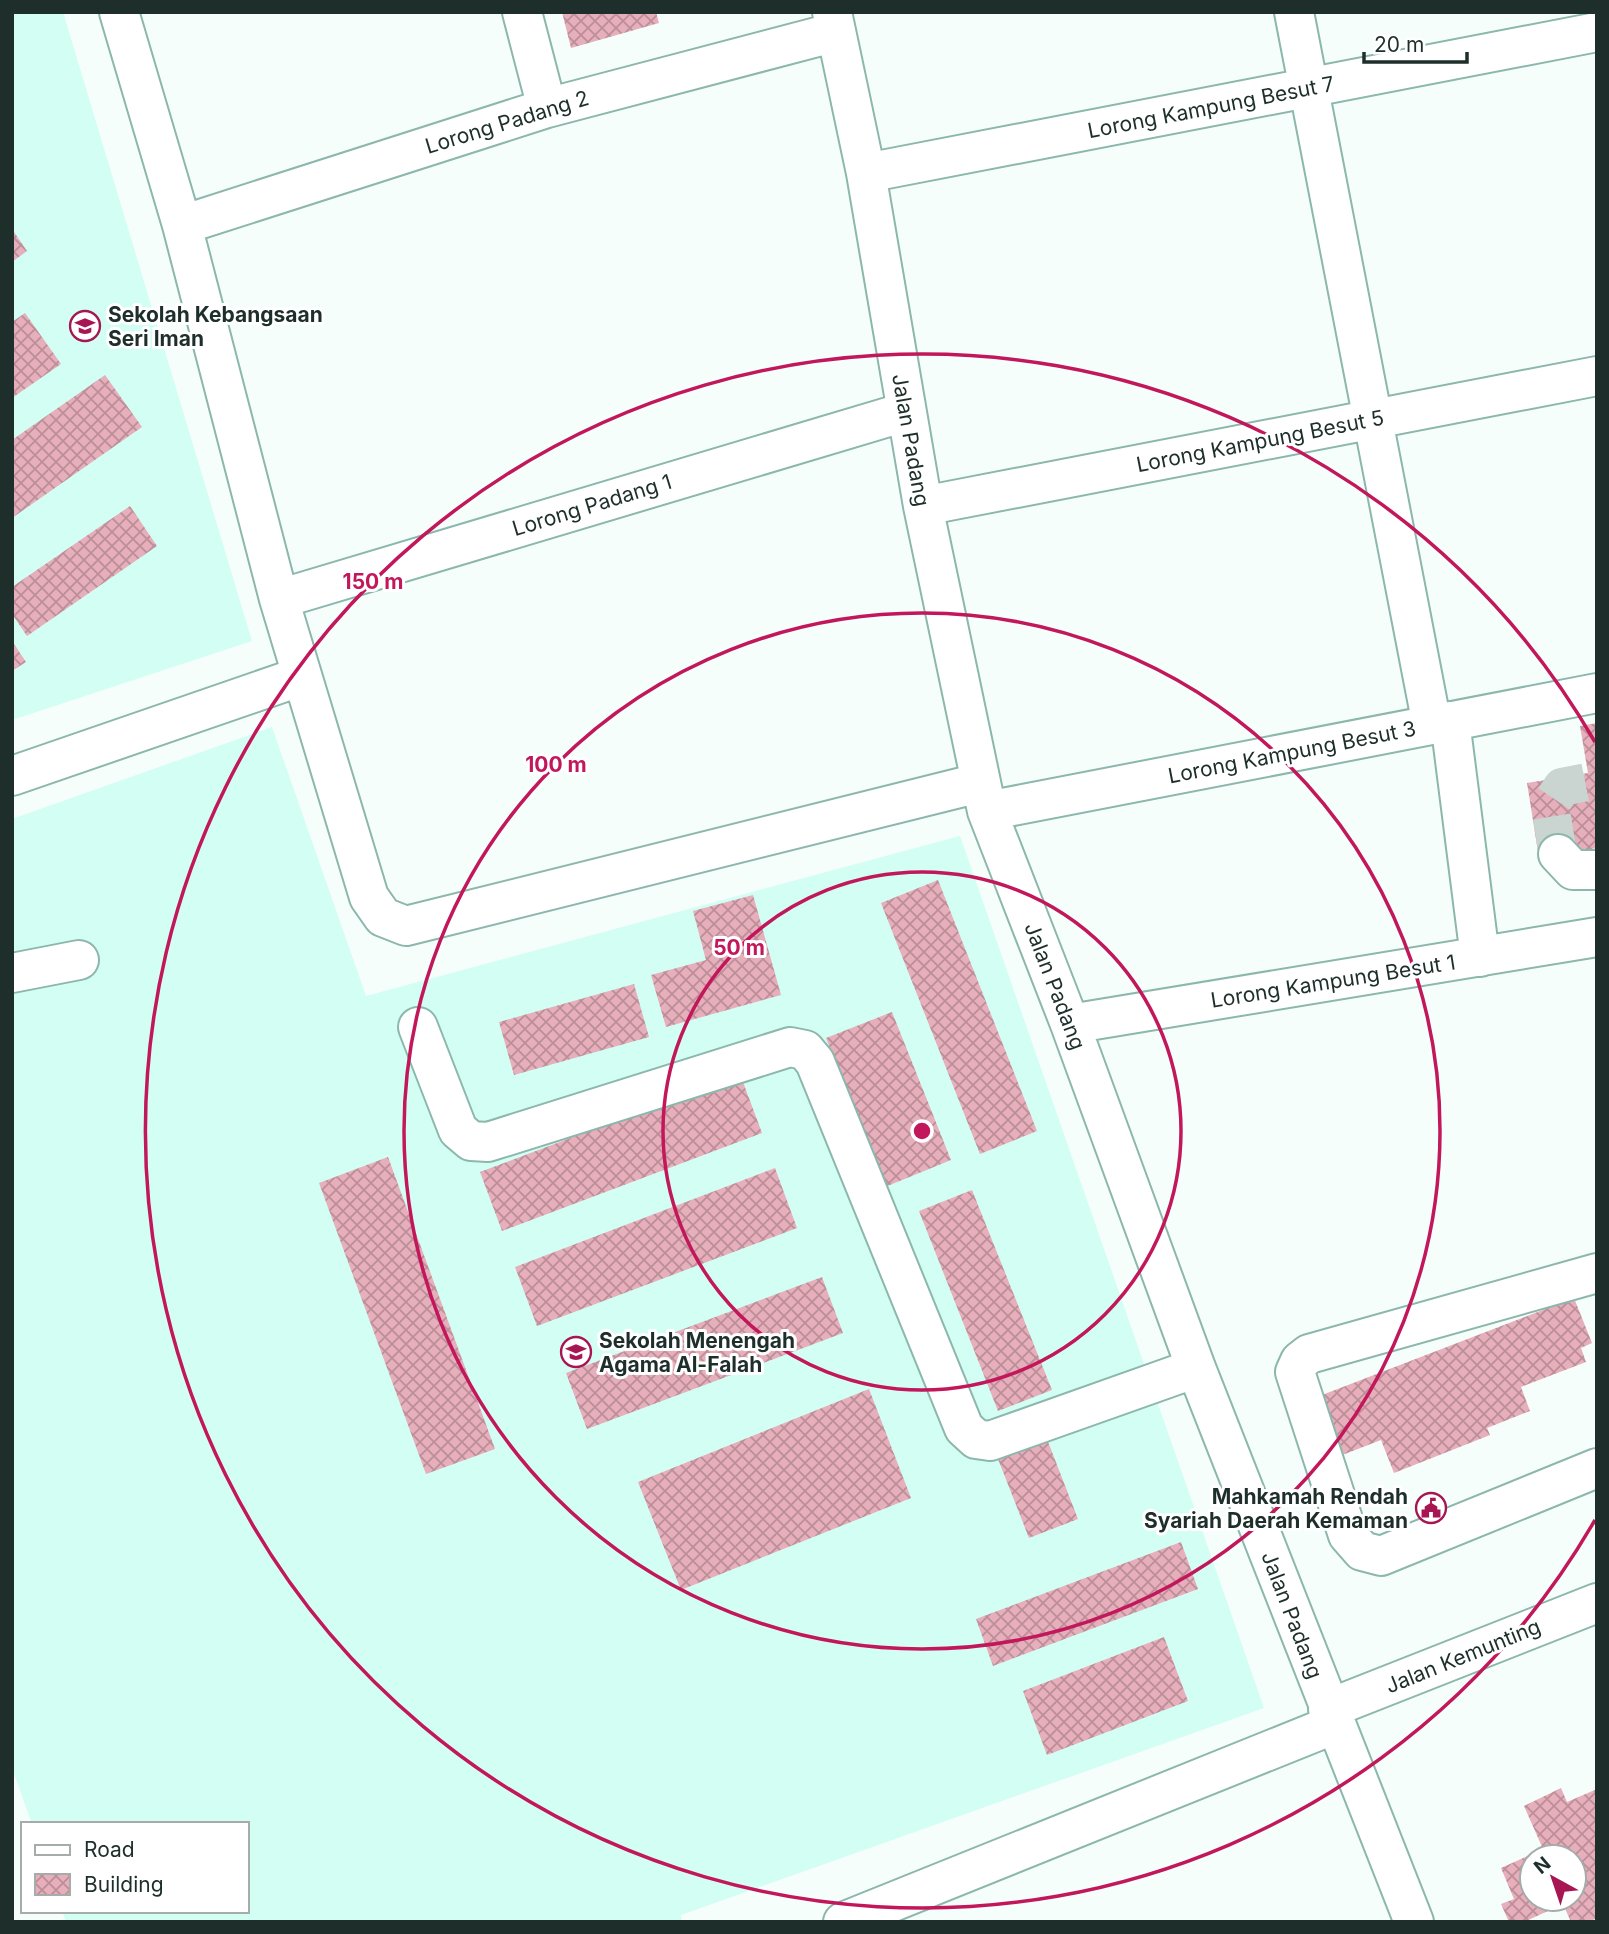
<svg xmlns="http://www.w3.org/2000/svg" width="1609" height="1934" font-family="Inter,sans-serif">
<defs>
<pattern id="building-cross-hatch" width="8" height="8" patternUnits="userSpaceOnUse" patternTransform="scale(1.75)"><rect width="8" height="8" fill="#e7aebb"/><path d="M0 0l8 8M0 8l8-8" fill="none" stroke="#bb8e98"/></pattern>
</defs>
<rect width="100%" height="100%" fill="#f5fefb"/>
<path fill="#d2fef3" d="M12,12H63L252,641L12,720Z
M272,727L366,996L960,836L1264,1708L681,1915L682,1922H66L62,1911H247V1824H32L12,1768V819Z"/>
<path fill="url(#building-cross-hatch)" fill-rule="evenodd" d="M562,12H656L659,23L571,48Z
M12,229L27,251L12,262Z
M25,313L61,364L12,398V322Z
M105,375L142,427L12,518V440Z
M130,506L157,546L27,636L12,614V587Z
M12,641L26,662L12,671Z
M1597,723V848L1539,858L1527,783L1588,773L1580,726Z
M938,880L1037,1131L980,1154L881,903Z
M753,895L781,995L666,1027L651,975L706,960L693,911Z
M634,984L649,1037L514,1075L499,1022Z
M892,1012L951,1160L885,1187L826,1038Z
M740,1074L762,1133L502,1231L480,1172Z
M388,1157L495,1449L426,1474L319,1183Z
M775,1168L797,1228L537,1326L515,1267Z
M972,1190L1052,1390L998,1411L919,1211Z
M822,1277L843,1333L587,1429L566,1373Z
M1574,1298L1592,1343L1581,1348L1586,1362L1521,1387L1530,1411L1487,1428L1490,1435L1394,1473L1381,1440L1332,1459L1309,1400Z
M869,1389L911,1498L681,1590L638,1482Z
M1045,1434L1078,1519L1029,1538L996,1454Z
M1181,1542L1198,1589L993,1666L976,1619Z
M1164,1637L1188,1701L1047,1755L1023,1691Z
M1561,1788L1567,1802L1597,1789V1918L1588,1922H1571L1563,1904L1524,1922H1509L1501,1904L1514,1899L1501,1868L1543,1849L1524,1806ZM1532,1857H1574V1899H1532Z"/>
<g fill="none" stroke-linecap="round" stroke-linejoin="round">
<path stroke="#cad5d1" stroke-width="38" stroke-dasharray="38 19" stroke-linecap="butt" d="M1558,854L1550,805L1562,787L1597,780"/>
<g stroke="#8cb7ac" stroke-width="42">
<path id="minor" d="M119,12L182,225L279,599L369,897L383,917L406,926L979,783
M522,12L547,108
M832,12L866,173L923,506L987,811L1070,1024L1196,1368L1414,1922
M1294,12L1432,725
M866,173L1597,32
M182,225L547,108L836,32
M923,506L1597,376
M279,599L905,412
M1450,721L1480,957
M12,776L302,676
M987,811L1597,693
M1558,854L1573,870H1597
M12,973L79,960
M1070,1024L1597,937
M418,1027L458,1130L471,1141L488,1142L790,1047L805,1050L815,1062L964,1428L976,1439L990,1441L1196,1368
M1597,1273L1309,1354L1300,1361L1295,1372L1348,1535L1362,1551L1381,1556L1597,1468
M1328,1709L1597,1603
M843,1922L1335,1724"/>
</g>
<use href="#minor" stroke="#fff" stroke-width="38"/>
</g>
<g fill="none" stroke="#c2185b" stroke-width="3.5">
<circle cx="922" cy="1131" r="259"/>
<circle cx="922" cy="1131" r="518"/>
<path d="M1595 1520A777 777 0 1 1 1595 742"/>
</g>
<defs>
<g id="school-ring" transform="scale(1.575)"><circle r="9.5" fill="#fff" stroke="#a71652" stroke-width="1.5"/><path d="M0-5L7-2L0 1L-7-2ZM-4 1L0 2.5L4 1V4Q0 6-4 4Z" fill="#a71652"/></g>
<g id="civic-ring" transform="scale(1.575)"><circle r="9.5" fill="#fff" stroke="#a71652" stroke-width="1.5"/><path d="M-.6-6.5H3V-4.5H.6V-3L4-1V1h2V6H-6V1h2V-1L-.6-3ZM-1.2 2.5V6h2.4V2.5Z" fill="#a71652"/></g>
</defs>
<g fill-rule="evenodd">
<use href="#school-ring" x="85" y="326"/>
<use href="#school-ring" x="576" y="1352"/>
<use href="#civic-ring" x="1431" y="1508"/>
</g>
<g text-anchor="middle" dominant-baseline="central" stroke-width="6" stroke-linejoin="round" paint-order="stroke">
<g font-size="21" fill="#1e2f2b" stroke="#fff">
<text transform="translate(1211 107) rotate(-11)">Lorong Kampung Besut 7</text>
<text transform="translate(507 122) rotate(-17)">Lorong Padang 2</text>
<text transform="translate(911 440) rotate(80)">Jalan Padang</text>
<text transform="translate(1260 441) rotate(-11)">Lorong Kampung Besut 5</text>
<text transform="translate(592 505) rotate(-17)">Lorong Padang 1</text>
<text transform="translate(1292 752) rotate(-11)">Lorong Kampung Besut 3</text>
<text transform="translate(1333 981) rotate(-9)">Lorong Kampung Besut 1</text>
<text transform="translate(1055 986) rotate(69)">Jalan Padang</text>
<text transform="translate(1292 1615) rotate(69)">Jalan Padang</text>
<text transform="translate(1463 1656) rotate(-22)">Jalan Kemunting</text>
</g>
<g font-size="21" font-weight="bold" fill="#1e2f2b" stroke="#fff" text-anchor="start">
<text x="108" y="314">Sekolah Kebangsaan<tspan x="108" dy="24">Seri Iman</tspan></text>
<text x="599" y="1340">Sekolah Menengah<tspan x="599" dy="24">Agama Al-Falah</tspan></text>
<text x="1408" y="1496" text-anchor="end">Mahkamah Rendah<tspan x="1408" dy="24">Syariah Daerah Kemaman</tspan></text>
</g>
</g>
<circle cx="922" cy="1131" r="10" fill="#c2185b" stroke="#fff" stroke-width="3.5"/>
<g font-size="21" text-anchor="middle" font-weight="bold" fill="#c2185b" stroke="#fff" stroke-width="6" stroke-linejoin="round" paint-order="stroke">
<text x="373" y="589">150 m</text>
<text x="556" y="772">100 m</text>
<text x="739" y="955">50 m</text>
</g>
<rect width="1609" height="1934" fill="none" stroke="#1e2f2b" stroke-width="28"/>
<rect x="21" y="1822" width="228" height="91" fill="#ffffff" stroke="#a5acaa" stroke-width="2"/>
<rect x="35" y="1845" width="35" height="10" fill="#ffffff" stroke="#a5acaa" stroke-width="2"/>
<text x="84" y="1857" font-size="21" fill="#1e2f2b">Road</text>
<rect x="35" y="1874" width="35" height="21" fill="url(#building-cross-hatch)" stroke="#a5acaa" stroke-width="2"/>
<text x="84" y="1892" font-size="21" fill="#1e2f2b">Building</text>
<g transform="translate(1553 1878) rotate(320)"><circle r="33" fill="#ffffff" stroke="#a5acaa" stroke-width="2"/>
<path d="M0-5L12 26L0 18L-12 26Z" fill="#a71652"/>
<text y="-10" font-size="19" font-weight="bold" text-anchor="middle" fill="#1e2f2b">N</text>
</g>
<path d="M1364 52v10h103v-10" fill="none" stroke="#1e2f2b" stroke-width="3.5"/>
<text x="1374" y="52" font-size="21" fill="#1e2f2b" stroke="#ffffff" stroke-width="5" paint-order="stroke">20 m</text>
</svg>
